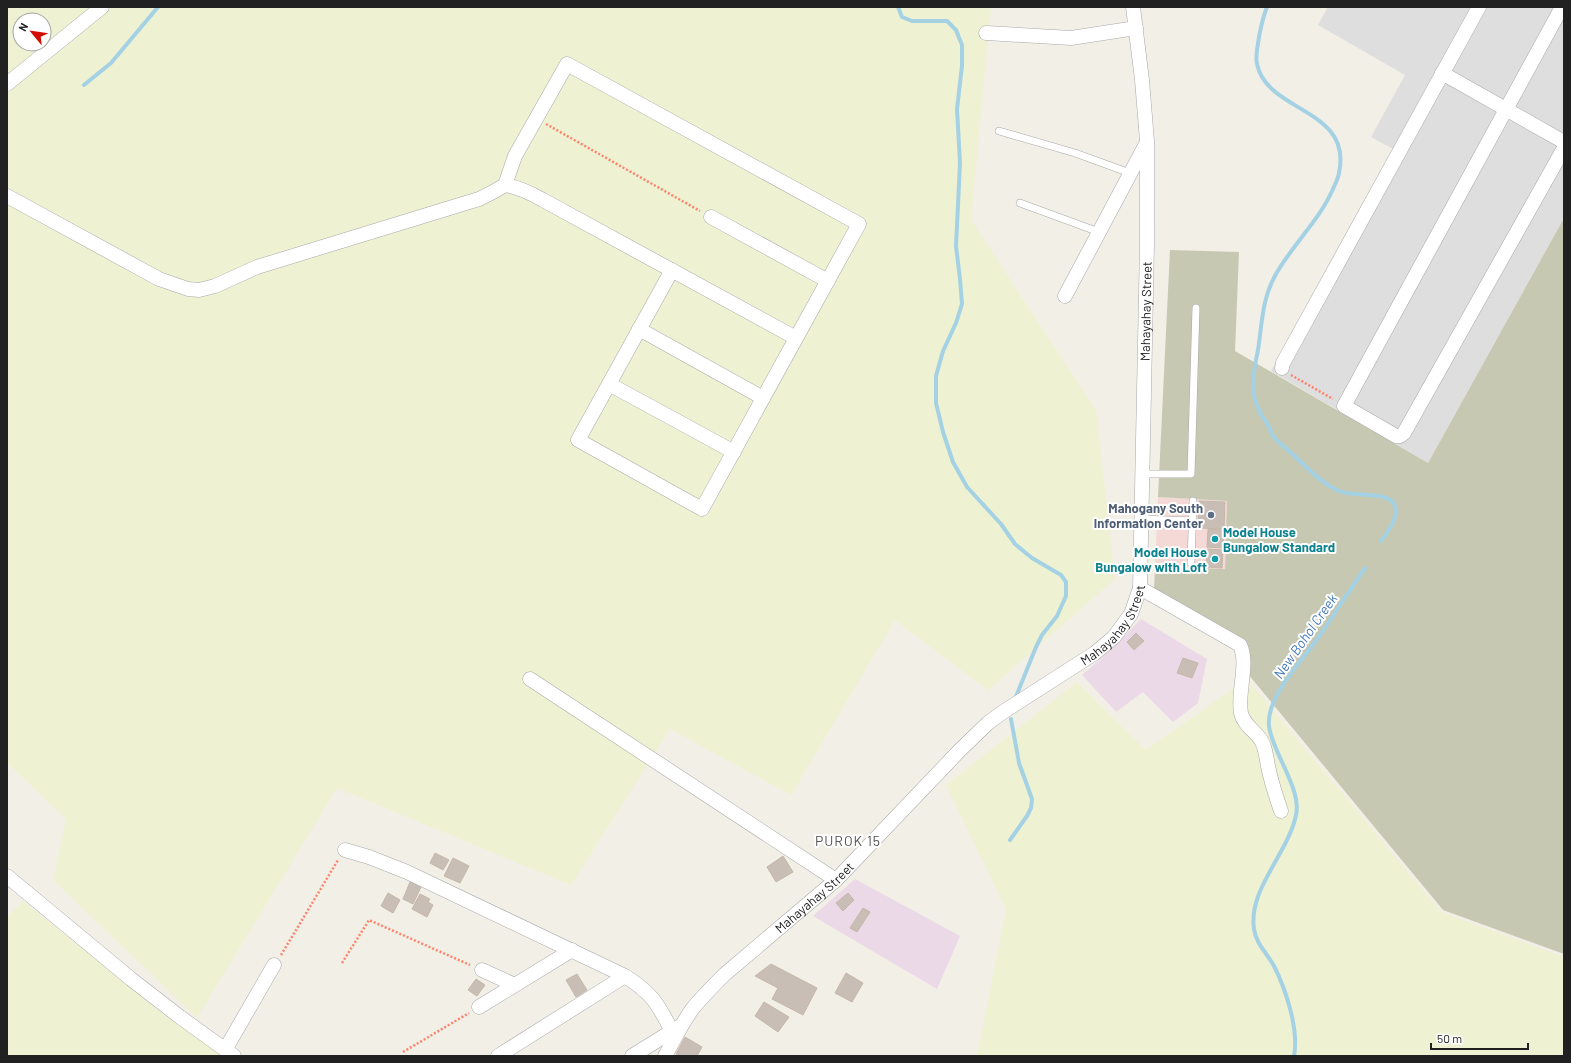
<svg xmlns="http://www.w3.org/2000/svg" width="1571" height="1063" font-family="Barlow,sans-serif">
<rect width="100%" height="100%" fill="#f2efe7"/>
<path fill="#dfdede" d="M1328,7H1564V218L1428,463L1271,371L1393,149L1371,137L1405,75L1318,25Z"/>
<path fill="#f4d9d6" d="M1158,497L1228,501L1225,570L1155,567Z"/>
<path fill="#ecd9e7" d="M1141,619L1207,659L1198,703L1173,722L1143,692L1116,712L1082,675L1112,649Z
M855,879L960,936L937,989L813,916Z"/>
<path fill="#c7c8b2" d="M1564,218V954L1443,910L1248,674L1249,660L1154,590L1155,567L1225,569L1227,501L1158,497L1170,250L1239,252L1235,351L1428,463Z"/>
<path fill="#eef2d2" fill-rule="evenodd" d="M7,7H991L971,220L1096,410L1115,579L988,690L895,620L791,795L670,729L571,885L337,788L197,1018L53,880L66,819L7,763ZM20,20H44V44H20Z
M1247,679L1441,912L1564,957V1056H977L1006,909L946,785L1077,682L1146,750Z
M23,901L170,1019L248,1056H7V917Z"/>
<g fill="none" stroke-linecap="round" stroke-linejoin="round">
<path stroke="#a4d1e3" stroke-width="4" d="M898,7L902,17L912,21H947L956,30L962,45V66L957,109L960,163L956,246L960,279L962,304L956,323L943,351L936,376V403L943,432L953,462L967,487L1001,524L1015,544L1032,558L1061,575L1066,582V596L1057,616L1042,635L1036,647L1015,699
M1267,7C1263,17 1261,26 1259,37C1258,45 1255,56 1257,64C1267,113 1353,108 1339,173C1338,179 1335,184 1333,189C1319,221 1293,244 1276,274C1262,298 1262,324 1258,350C1254,369 1249,392 1259,410C1261,415 1265,420 1268,425C1270,429 1271,433 1274,437C1277,442 1284,446 1289,451C1305,465 1319,482 1339,491C1353,497 1387,491 1394,504C1400,517 1388,531 1381,541
M84,85L111,63L158,7
M1010,840L1027,816L1031,808L1032,799L1019,763L1011,719
M1294,1056C1299,1029 1286,990 1274,966C1267,953 1256,944 1254,929C1248,889 1288,854 1296,815C1302,789 1272,752 1269,726C1266,697 1302,661 1318,638C1334,615 1349,591 1365,568"/>
</g>
<path fill="#c8beb6" stroke="#c6b7a8" d="M1199,501L1225,502L1224,529L1198,528Z
M1208,529L1224,530L1223,548L1207,547Z
M1207,549L1223,550L1222,568L1206,567Z
M1136,633L1144,641L1134,650L1127,642Z
M1183,658L1198,663L1192,678L1177,673Z
M435,853L449,860L443,870L430,863Z
M783,856L793,872L776,882L767,867Z
M453,858L469,866L460,883L444,876Z
M410,882L421,887L413,904L403,899Z
M388,893L400,900L393,913L381,906Z
M848,893L854,900L843,911L836,903Z
M420,894L430,899L428,902L433,905L427,917L412,909Z
M863,908L870,912L857,932L850,928Z
M771,964L817,988L803,1015L772,999L778,988L755,976Z
M846,973L863,983L852,1002L835,993Z
M577,974L587,990L576,997L566,980Z
M476,979L485,985L477,996L468,990Z
M764,1002L789,1017L778,1032L755,1016Z
M685,1037L702,1047L697,1056H681L676,1054Z"/>
<g fill="none" stroke-linecap="round" stroke-linejoin="round">
<g stroke="#a8a8a8" stroke-width="8">
<path id="lane" d="M999,131L1075,153L1130,173
M1020,203L1099,232
M1143,474H1191L1196,308
M1142,519L1192,521
M1191,563L1193,501"/>
</g>
<g stroke="#a8a8a8" stroke-width="15">
<g id="street">
<path d="M1562,7L1344,406L1396,436H1400L1404,433L1564,148"/>
<path d="M986,33L1071,38L1136,28"/>
<path d="M1442,73L1564,142"/>
<path d="M7,84L102,7"/>
<path d="M505,185L515,156L567,64L859,224L702,509L578,440L672,270"/>
<path d="M7,196L159,279L188,289L199,290L215,286L257,267L479,199L493,192L505,185C519,187 531,193 543,200L796,338"/>
<path d="M711,217L828,281"/>
<path d="M1065,296L1146,144"/>
<path d="M639,329L763,398"/>
<path d="M1282,368L1283,363L1479,7"/>
<path d="M609,384L734,452"/>
<path d="M1140,588L1240,645C1249,664 1237,692 1241,713C1243,724 1255,731 1261,740C1266,748 1266,757 1268,766C1271,782 1276,796 1281,811"/>
<path d="M530,679L836,880"/>
<path d="M345,850L369,857L407,872L625,976C653,994 657,1003 672,1031"/>
<path d="M7,876L131,979L180,1017L234,1056"/>
<path d="M482,970L515,985"/>
<path d="M479,1007L572,950"/>
<path d="M225,1050L274,965"/>
<path d="M498,1056L625,976"/>
<path d="M632,1056L679,1027"/>
<path id="s1" d="M665,1056C674,1040 682,1023 693,1008C703,996 714,985 725,974L836,880L960,750L988,723L1003,712L1095,653L1114,637L1131,614L1140,588L1147,244V141L1142,80L1133,7"/>
</g>
</g>
<path stroke="#ff836c" stroke-width="2.5" stroke-dasharray="2 2" stroke-linecap="butt" d="M546,124L700,211
M1291,375L1333,399
M281,955L338,860
M342,963L369,920L470,965
M403,1052L469,1013"/>
<use href="#lane" stroke="#fff" stroke-width="7"/>
<use href="#street" stroke="#fff" stroke-width="14"/>
</g>
<circle fill="#5c6f8a" stroke="#fff" stroke-width="1.5" cx="1211" cy="515" r="4"/>
<g fill="#0f9aa8" stroke="#fff" stroke-width="1.5">
<circle cx="1215" cy="539" r="4"/>
<circle cx="1215" cy="559" r="4"/>
</g>
<g text-anchor="middle" dominant-baseline="central" stroke-width="4" stroke-linejoin="round" paint-order="stroke">
<g font-size="13" fill="#212121" stroke="#fff">
<text stroke="none"><textPath href="#s1" startOffset="952">Mahayahay Street</textPath></text>
<text stroke="none"><textPath href="#s1" startOffset="628">Mahayahay Street</textPath></text>
<text stroke="none"><textPath href="#s1" startOffset="220">Mahayahay Street</textPath></text>
</g>
<g font-size="13" font-weight="bold" fill="#4e5e75" stroke="#fff" text-anchor="end">
<text x="1203" y="508">Mahogany South<tspan x="1203" dy="15">Information Center</tspan></text>
</g>
<g font-size="13" font-weight="bold" fill="#0d838f" stroke="#fff" text-anchor="start">
<text x="1223" y="532">Model House<tspan x="1223" dy="15">Bungalow Standard</tspan></text>
<text x="1207" y="552" text-anchor="end">Model House<tspan x="1207" dy="15">Bungalow with Loft</tspan></text>
</g>
<g font-size="14" font-style="italic" fill="#4378bb" stroke="#fff">
<text transform="translate(1305 636) rotate(-55)">New Bohol Creek</text>
</g>
<g font-size="14" letter-spacing="1" fill="#545454" stroke="#fff">
<text x="848" y="840">PUROK 15</text>
</g>
</g>
<rect width="1571" height="1063" fill="none" stroke="#212121" stroke-width="16"/>
<g transform="translate(32 32) rotate(299)"><circle r="19" fill="#ffffff" stroke="#a6a6a6"/>
<path d="M0-3L7 15L0 10L-7 15Z" fill="#d30c00"/>
<text y="-6" font-size="11" font-weight="bold" text-anchor="middle" fill="#212121">N</text>
</g>
<path d="M1431 1043v6h97v-6" fill="none" stroke="#212121" stroke-width="2"/>
<text x="1437" y="1043" font-size="12" fill="#212121" stroke="#ffffff" stroke-width="3" paint-order="stroke">50 m</text>
</svg>
